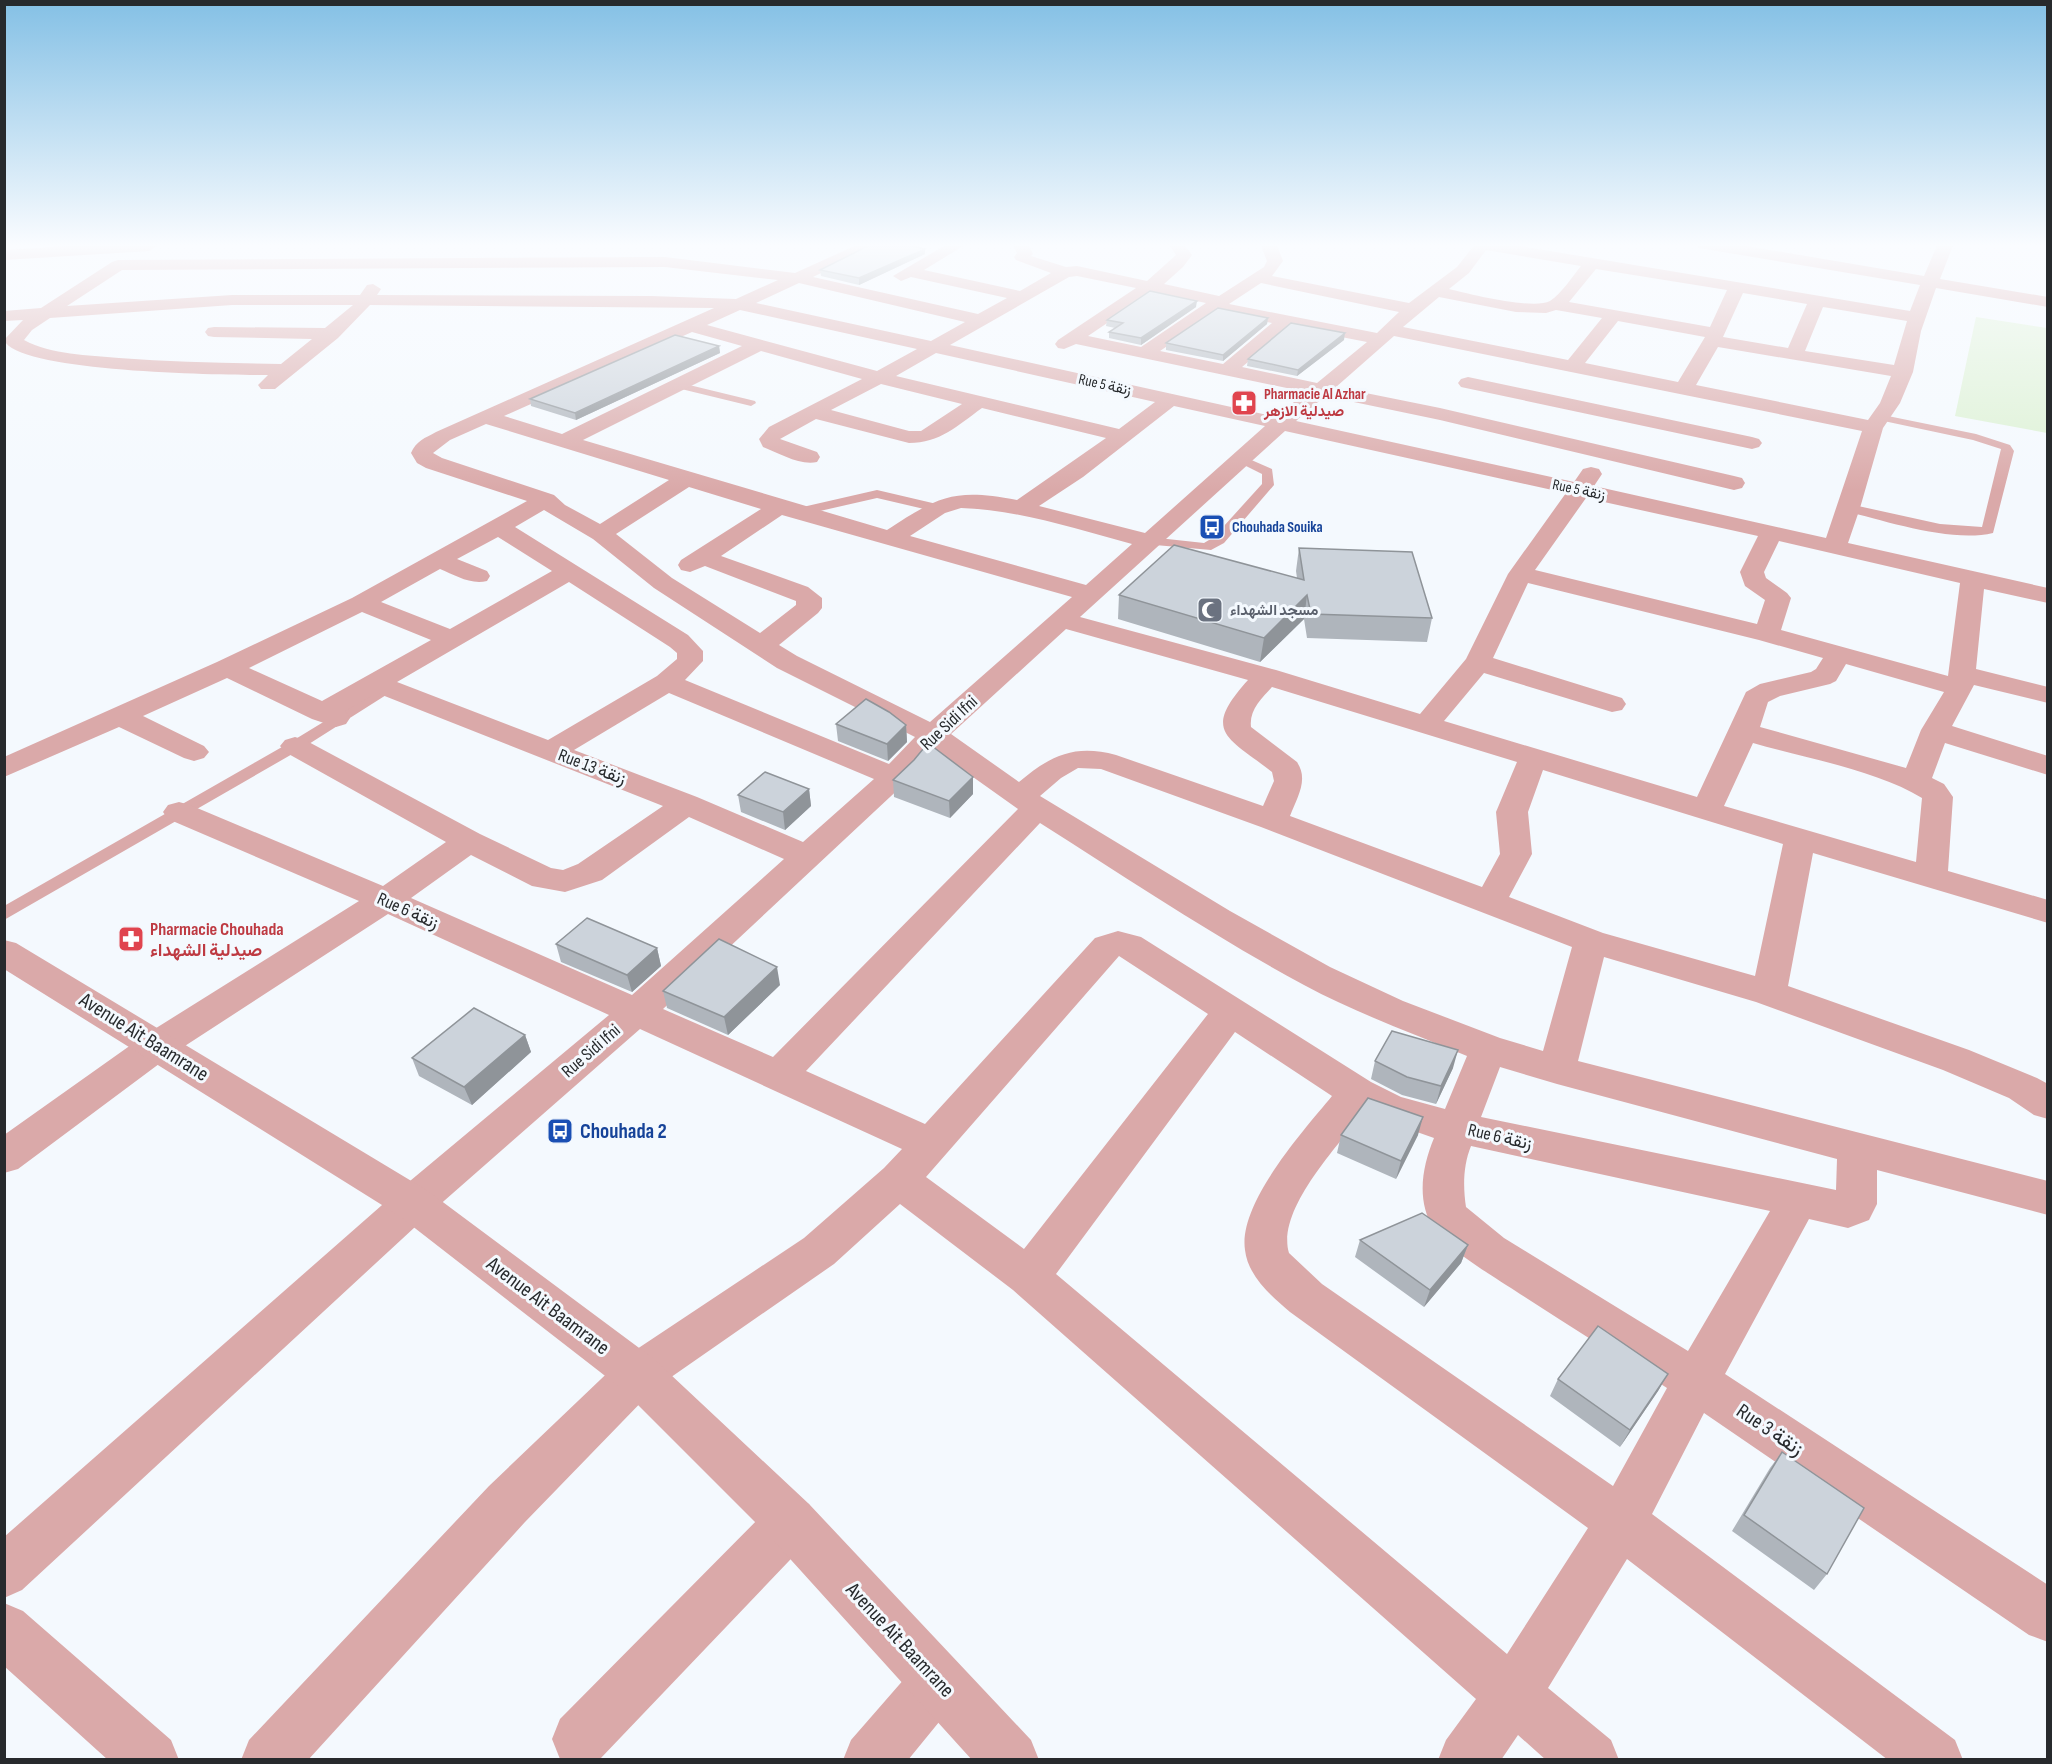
<svg xmlns="http://www.w3.org/2000/svg" width="2052" height="1764" font-family="'Sofia Sans Condensed',Vazirmatn,sans-serif">
<rect width="100%" height="100%" fill="#f4f9fe"/>
<path fill="#dcf1d3" d="M1976,317L2047,328V433L1955,416Z"/>
<g fill="none" stroke-linecap="round" stroke-linejoin="round">
<path fill="#daa9a9" fill-rule="evenodd" d="M677,382L755,401L756,403L751,406L673,387V383Z
M1883,415L1976,434L2010,445L2014,451L1993,533C1951,543 1886,521 1845,511L1843,508L1849,504L1940,524L1982,527L2001,449L1973,440L1879,420L1877,418Z
M1240,455L1272,469L1274,485L1224,543L1211,550L1144,544L1143,541L1149,537L1204,543L1214,537L1262,484V474L1236,461L1234,459Z
M877,490L941,505L943,508L937,512L877,498L798,516L792,512L794,509Z
M389,682L397,687L394,690L301,749L4,920V906L289,743Z"/>
<path fill="#daa9a9" fill-rule="evenodd" d="M115,243H155L157,246L149,251L4,260V250Z
M861,243H882L813,277L978,314L1007,298L911,277L901,281L893,276L949,243H968L924,270L1020,291L1051,273L1016,260L1014,257L1017,253L1012,243H1028L1033,254L1031,256L1066,267L1077,266L1147,281L1176,255L1168,243H1183L1192,255L1183,267L1164,284L1219,296L1264,267L1267,261L1260,243H1276L1283,261L1272,276L1409,303L1457,267L1476,243H1502L1910,311L1920,285L1699,248L1692,243H1729L1924,276L1938,243H1954L1940,279L2048,297V307L1936,288L1921,331L1913,372L1900,403L1883,428L1860,508L1848,543L2048,588V603L1984,589L1976,669L2048,687V703L1974,685L1952,726L2048,756V775L1945,743L1932,778L1944,784L1953,797L1948,871L2048,900V923L1813,853L1788,986L1969,1050L2037,1078L2048,1084V1119L2034,1115L2009,1098L1943,1070L1756,1002L1604,957L1578,1061L2048,1181V1215L1877,1170V1204L1869,1220L1848,1228L1809,1219L1725,1374L2048,1585V1642L2029,1635L1704,1413L1652,1514L1955,1740L1963,1760H1888L1627,1559L1548,1688L1611,1740L1619,1760H1546L1518,1735L1501,1760H1438L1446,1740L1476,1699L1013,1290L900,1204L834,1264L654,1389L525,1522L308,1760H241L249,1740L489,1486L622,1359L804,1238L884,1168L902,1149L640,1029L428,1215L22,1590L4,1598V1537L398,1191L609,1015L388,914L171,1055L18,1169L4,1173V1135L145,1035L359,901L168,819L163,812L168,805L179,802L190,805L383,886L446,842L285,752L280,746L285,740L295,737L305,740L480,834L551,868L563,870L578,864L663,806L377,693L345,711L350,718L346,724L336,727L312,719L227,678L143,716L204,746L209,752L204,758L194,761L184,758L119,727L4,777V757L217,662L352,598L527,501L426,468L417,463L411,453C416,441 425,438 436,432L714,308L370,305L338,338L275,389H261L258,385L268,375C229,375 18,373 4,340L23,320L4,321V311L41,308L112,262L118,260L665,257L795,273ZM1486,250L1581,266C1572,277 1562,293 1550,301C1533,310 1469,294 1449,289L1469,273ZM665,267L778,280L736,299L651,296L377,295L381,289L373,284L367,285L360,295H232L67,306L122,270ZM1596,269L1727,290L1710,327L1569,302ZM1077,276L1136,288L1058,340L1055,344L1058,348L1064,349L1076,344L1306,392L1276,417L950,345L1069,277ZM799,283L965,322L931,341L756,303ZM1261,283L1399,312L1377,333L1229,304ZM1153,292L1206,303L1141,347L1088,336ZM1743,293L1807,304L1788,348L1723,337ZM1439,297L1516,312L1546,313L1556,310L1602,318L1568,360L1403,327ZM232,305H353L325,328L214,327L208,328L205,332L208,336L214,337L312,339L281,364C227,363 173,362 119,358C88,355 52,355 24,340L32,330L50,318ZM1823,307L1907,321L1894,365L1805,351ZM740,310L917,349L877,371L707,325ZM1217,312L1272,323L1223,364L1160,351ZM1618,321L1705,337L1678,382L1585,363ZM1290,327L1367,342L1317,383L1242,367ZM692,332L742,346L562,434L504,416ZM1394,336L1862,431L1826,538L1594,486L1602,474L1599,469L1591,467L1583,469L1574,482L1296,421L1325,396L1440,420L1734,490L1742,488L1745,483L1742,478L1734,476L1440,408L1336,387ZM1718,347L1891,376L1880,403L1868,420L1696,385ZM761,351L862,379L769,427L759,439L763,447C779,453 800,466 817,462L820,457L817,452L780,439L816,419L909,443C940,443 957,426 982,408L1106,438L1017,500C954,488 939,496 887,530L583,440ZM936,353L1155,402L1119,429L896,376ZM881,384L962,404L921,431H909L831,410ZM1174,406L1265,426L1145,533L1039,506L1083,477ZM486,424L669,480L600,524L565,505L554,495L442,458L433,453L450,440ZM1285,431L1566,493L1508,574L1466,659L1420,714L1276,670L1080,617ZM689,487L761,509L681,560L678,565L681,570L690,572L705,566L796,601V605L760,633L672,578L616,534ZM1586,498L1758,536L1740,572L1745,586L1765,600L1757,624L1535,570ZM961,508C1020,510 1076,529 1132,544L1086,585L910,536L945,513ZM544,510L593,539L654,588L777,668L915,737L889,764L685,680L703,661V651L688,635L515,527ZM782,515L1072,597L930,722L797,656L779,645L818,613L822,608V598L808,587L721,556ZM498,537L552,571L450,629L381,602L440,569C455,575 470,585 487,581L490,576L487,571L457,559ZM1779,541L1960,583L1948,676L1781,630L1791,598L1787,593L1766,578L1764,572ZM569,582L670,647L677,653V659L657,676L548,740L397,682ZM1528,583L1759,640L1823,658L1816,669L1811,672L1760,684L1746,692L1697,797L1444,721L1484,673L1612,712L1622,710L1626,704L1622,698L1493,658ZM362,612L431,640L322,701L249,668ZM1066,629L1248,680C1201,732 1227,737 1272,772L1274,781L1263,806L1116,755C1075,744 1051,755 1019,782L951,734ZM1846,664L1944,692L1921,730L1906,768L1760,727L1768,702L1780,696L1830,684L1836,681ZM1272,687L1517,762L1496,812L1500,854L1482,887L1290,816C1297,797 1309,780 1297,762L1251,727C1249,710 1261,699 1272,687ZM669,693L874,779L803,842L697,797L574,750ZM1753,743C1805,758 1876,770 1922,798L1916,862L1724,806ZM935,750L1018,809L773,1057L663,1009L905,783ZM1078,768L1101,769L1261,827L1572,947L1543,1051L1500,1038L1403,1001L1330,967L1230,911L1040,796L1061,778ZM1543,770L1783,844L1755,976L1603,933L1509,897L1532,854L1528,812ZM689,817L784,859L632,995L411,898L471,855L532,886L565,892L602,880ZM1040,823C1127,878 1213,936 1304,985C1356,1013 1412,1033 1467,1056L1445,1109L1401,1097L1371,1082L1141,937L1118,931L1095,938L925,1124L806,1071ZM1119,956L1208,1014L1024,1249L926,1177ZM1235,1032L1332,1096C1304,1130 1238,1203 1245,1250C1248,1276 1271,1296 1290,1312L1588,1528L1507,1654L1056,1274ZM1500,1067L1557,1084L1837,1159L1836,1190L1481,1117ZM1363,1113L1434,1138C1422,1167 1416,1201 1434,1229C1446,1248 1494,1277 1514,1290C1565,1323 1616,1355 1667,1388L1613,1486L1322,1284L1289,1253C1276,1210 1338,1146 1363,1113ZM1471,1146L1770,1211L1688,1351L1504,1238L1466,1207C1463,1187 1463,1166 1471,1146Z
M1468,377L1752,437L1759,439L1762,443L1759,447L1752,449L1461,387L1458,383L1461,379Z
M791,1497L809,1504L816,1522L809,1540L600,1759H560L552,1739L560,1719L773,1504Z
M4,1603L23,1611L171,1740L179,1760H108L4,1666Z
M938,1654L957,1662L965,1681L957,1700L908,1760H843L851,1740L919,1662Z"/>
<path fill="#daa9a9" fill-rule="evenodd" d="M4,940L16,943L428,1191L654,1359L809,1504L1031,1740L1039,1760H972L773,1540L622,1389L398,1215L4,969Z"/>
</g>
<path fill="#afb5bc" d="M925,249V254L859,285L821,276L820,270Z
M1196,307L1141,345L1109,338V332L1115,328L1106,326L1107,320Z
M1268,318L1267,324L1223,361L1166,350V343Z
M1344,340L1297,376L1247,366L1248,359Z
M719,346L720,353L576,420L531,406L530,399Z
M1299,548L1432,618L1427,642L1307,638L1304,619L1260,662L1118,619L1119,595L1297,578L1296,571Z
M836,724L906,725L907,742L888,761L838,741Z
M973,777V794L950,818L894,797L893,780Z
M809,789L811,806L785,830L741,812L738,795Z
M556,944L657,948L661,966L632,992L561,962Z
M780,985L728,1035L667,1008L663,991Z
M525,1035L531,1052L472,1105L419,1076L412,1058Z
M1375,1061L1453,1068L1436,1104L1402,1095L1371,1079Z
M1341,1135H1418L1396,1179L1337,1153Z
M1360,1240L1468,1245L1461,1263L1424,1307L1355,1257Z
M1668,1374L1658,1391L1620,1447L1550,1396L1558,1379Z
M1782,1452L1827,1574L1814,1590L1732,1531L1770,1468Z"/>
<path fill="#8f9499" d="M925,249V254L859,285V278Z
M1197,301L1196,307L1141,345V338Z
M1268,318L1267,324L1223,361V355Z
M1345,333L1344,340L1297,376L1298,370Z
M719,346L720,353L576,420L575,413Z
M1307,595L1304,619L1260,662L1264,638Z
M906,725L907,742L888,761L887,744Z
M973,777V794L950,818L949,801Z
M809,789L811,806L785,830L783,812Z
M657,948L661,966L632,992L627,975Z
M777,967L780,985L728,1035L724,1017Z
M525,1035L531,1052L472,1105L464,1087Z
M1458,1050L1453,1068L1436,1104L1441,1086Z
M1423,1117L1418,1135L1396,1179L1401,1161Z
M1468,1245L1461,1263L1424,1307L1430,1290Z
M1668,1374L1658,1391L1620,1447L1630,1430Z"/>
<path fill="#ccd3db" stroke="#8f9499" stroke-width="1.5" d="M874,243H899L925,249L859,278L820,270Z
M1150,291L1197,301L1141,338L1109,332L1123,323L1107,320Z
M1218,308L1268,318L1223,355L1166,343Z
M1291,323L1345,333L1298,370L1248,359Z
M675,335L719,346L575,413L530,399Z
M1174,545L1304,580L1299,548L1412,552L1432,618L1311,614L1307,595L1264,638L1119,595Z
M866,699L889,712L906,725L887,744L836,724Z
M928,743L973,777L949,801L893,780L914,760Z
M765,772L809,789L783,812L738,795Z
M587,918L657,948L627,975L556,944Z
M719,939L777,967L724,1017L663,991Z
M474,1008L525,1035L464,1087L412,1058Z
M1392,1031L1458,1050L1441,1086L1407,1077L1375,1061Z
M1368,1098L1423,1117L1401,1161L1341,1135Z
M1422,1213L1468,1245L1430,1290L1360,1240Z
M1598,1326L1668,1374L1630,1430L1558,1379Z
M1782,1452L1864,1508L1827,1574L1744,1515Z"/>
<linearGradient id="sky" x2="0" y2="1"><stop stop-color="#84c0e5"/><stop offset="0.5" stop-color="#fafcff"/><stop offset="1" stop-color="#fafcff" stop-opacity="0"/></linearGradient>
<rect width="2052" height="490" fill="url(#sky)"/>
<defs>
<g id="pharmacy-square" transform="scale(1.35)"><rect x="-9" y="-9" width="18" height="18" rx="4" fill="#e0444e" stroke="#f4f9fe"/><path d="M-2-6h4v4h4v4h-4v4h-4v-4h-4v-4h4Z" fill="#fff"/></g>
<g id="bus-square" transform="scale(1.35)"><rect x="-9" y="-9" width="18" height="18" rx="4" fill="#1a4fb4" stroke="#f4f9fe"/><path d="M-5-6H5V4H4V6H2V4H-2V6H-4V4H-5ZM-3.5-4V0h7V-4ZM-3.5 1.2v1.5H-2V1.2ZM2 1.2v1.5H3.5V1.2Z" fill="#fff"/></g>
<g id="mosque-square" transform="scale(1.35)"><rect x="-9" y="-9" width="18" height="18" rx="4" fill="#6b7280" stroke="#f4f9fe"/><path d="M3.5-4.9A6 6 0 1 0 3.5 4.9A5 5 0 1 1 3.5-4.9Z" fill="#fff"/></g>
</defs>
<g fill-rule="evenodd">
<use href="#pharmacy-square" x="1244" y="403"/>
<use href="#bus-square" x="1212" y="527"/>
<use href="#mosque-square" x="1210" y="610"/>
<use href="#pharmacy-square" x="131" y="939"/>
<use href="#bus-square" x="560" y="1131"/>
</g>
<g text-anchor="middle" dominant-baseline="central" stroke-width="6" stroke-linejoin="round" paint-order="stroke">
<g font-size="15" fill="#272a2d" stroke="#f4f9fe">
<text transform="translate(1105 385) rotate(13)">Rue 5 زنقة</text>
<text transform="translate(1579 490) rotate(12)">Rue 5 زنقة</text>
</g>
<g font-size="15" font-weight="bold" fill="#be3a42" stroke="#f4f9fe" text-anchor="start">
<text x="1264" y="394">Pharmacie Al Azhar<tspan x="1264" dy="17">صيدلية الازهر</tspan></text>
</g>
<g font-size="15" font-weight="bold" fill="#164399" stroke="#f4f9fe" text-anchor="start">
<text x="1232" y="527">Chouhada Souika</text>
</g>
<g font-size="15" font-weight="bold" fill="#5b616d" stroke="#f4f9fe" text-anchor="start">
<text x="1230" y="610">مسجد الشهداء</text>
</g>
<g font-size="18" fill="#272a2d" stroke="#f4f9fe">
<text transform="translate(949 723) rotate(-43)">Rue Sidi Ifni</text>
<text transform="translate(592 767) rotate(21)">Rue 13 زنقة</text>
<text transform="translate(408 911) rotate(24)">Rue 6 زنقة</text>
<text transform="translate(591 1051) rotate(-41)">Rue Sidi Ifni</text>
<text transform="translate(1500 1137) rotate(13)">Rue 6 زنقة</text>
</g>
<g font-size="18" font-weight="bold" fill="#be3a42" stroke="#f4f9fe" text-anchor="start">
<text x="150" y="929">Pharmacie Chouhada<tspan x="150" dy="21">صيدلية الشهداء</tspan></text>
</g>
<g font-size="21" fill="#272a2d" stroke="#f4f9fe">
<text transform="translate(144 1037) rotate(32)">Avenue Ait Baamrane</text>
<text transform="translate(548 1306) rotate(37)">Avenue Ait Baamrane</text>
<text transform="translate(1770 1430) rotate(34)">Rue 3 زنقة</text>
<text transform="translate(900 1640) rotate(47)">Avenue Ait Baamrane</text>
</g>
<g font-size="21" font-weight="bold" fill="#164399" stroke="#f4f9fe" text-anchor="start">
<text x="580" y="1131">Chouhada 2</text>
</g>
</g>
<rect width="2052" height="1764" fill="none" stroke="#272a2d" stroke-width="12"/>
</svg>
